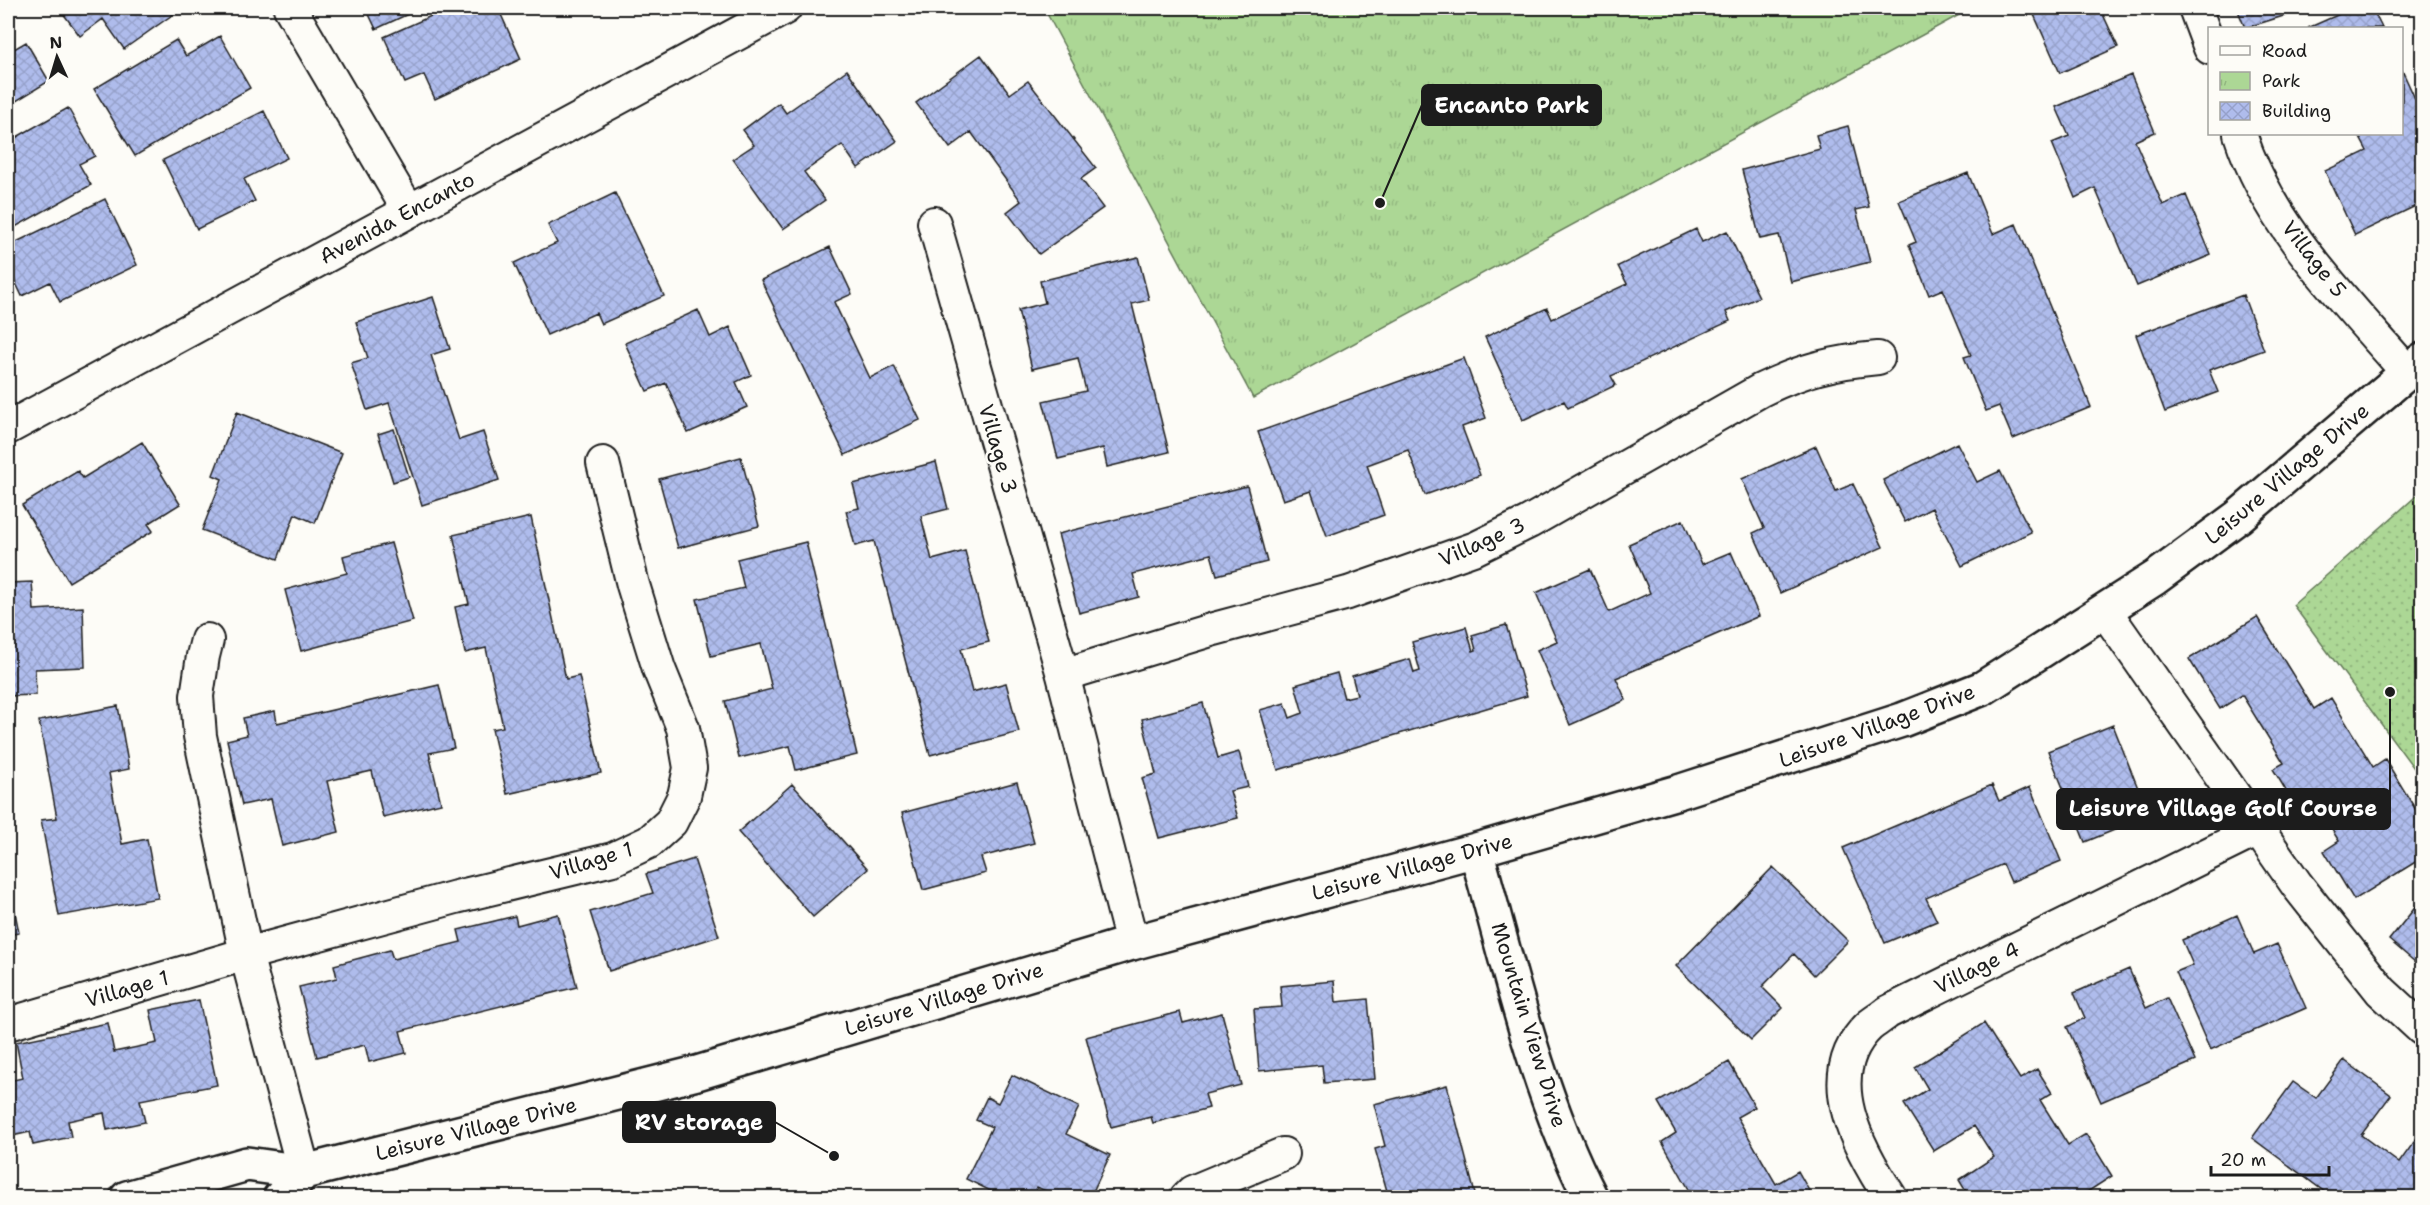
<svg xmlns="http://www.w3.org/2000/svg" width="2430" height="1205" font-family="'Shantell Sans',sans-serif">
<defs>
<pattern id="grass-dots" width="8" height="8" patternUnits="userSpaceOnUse" patternTransform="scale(1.5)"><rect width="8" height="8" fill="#acd795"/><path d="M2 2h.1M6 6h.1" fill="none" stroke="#93b880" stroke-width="1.8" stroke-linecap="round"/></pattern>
<pattern id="park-tufts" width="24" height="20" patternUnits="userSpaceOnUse" patternTransform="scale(1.5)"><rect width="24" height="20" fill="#acd795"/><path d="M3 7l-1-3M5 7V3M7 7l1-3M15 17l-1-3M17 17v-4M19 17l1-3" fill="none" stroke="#93b880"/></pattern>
<pattern id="building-cross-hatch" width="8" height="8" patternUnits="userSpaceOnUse" patternTransform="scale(1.5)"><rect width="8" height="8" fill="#afbcec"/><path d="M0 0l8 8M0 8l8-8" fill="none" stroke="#96a1ca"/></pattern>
</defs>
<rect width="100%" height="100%" fill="#fdfcf7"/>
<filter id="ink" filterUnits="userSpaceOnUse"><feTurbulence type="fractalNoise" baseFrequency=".0167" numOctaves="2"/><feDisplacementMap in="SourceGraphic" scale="12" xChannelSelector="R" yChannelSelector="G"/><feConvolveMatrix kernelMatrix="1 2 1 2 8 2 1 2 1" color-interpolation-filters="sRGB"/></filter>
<g filter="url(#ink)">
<path fill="url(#grass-dots)" stroke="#647a58" stroke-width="1.5" d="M2422,491V779L2293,605Z"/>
<path fill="url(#park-tufts)" stroke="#647a58" stroke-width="1.5" d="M1044,8H1972L1253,398Z"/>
<path fill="url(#building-cross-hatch)" stroke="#1c1c1c" stroke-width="1.5" d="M59,8H182L124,49L103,19L80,36Z
M366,8H421L376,29Z
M449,8H498L521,59L435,99L424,75L405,83L384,37Z
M2031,8H2100L2118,47L2060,73Z
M2237,8H2309L2245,28Z
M2353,8H2372L2382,28H2308Z
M220,36L250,88L135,156L94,89L176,40L186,56Z
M26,42L49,81L8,106V51L9,52Z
M981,55L1010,94L1028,81L1096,168L1081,179L1103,208L1039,254L1007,212L1021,201L971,132L950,148L916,103Z
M847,70L897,141L858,168L842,145L804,172L825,200L783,229L733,159L754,145L743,130L779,103L786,113Z
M2402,70L2422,114V203L2355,235L2325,171L2367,151L2358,134H2402Z
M2131,75L2155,132L2135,141L2163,205L2186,195L2211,255L2137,286L2095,188L2075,198L2052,143L2069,136L2056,107Z
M68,108L95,156L79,164L91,185L8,231V142Z
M264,111L287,158L244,179L255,201L197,229L163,160Z
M1848,126L1869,207L1856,210L1870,262L1791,282L1779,235L1760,239L1742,170L1820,149L1816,135Z
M1968,173L1993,234L2016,224L2091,407L2013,439L1999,406L1986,411L1964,357L1971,355L1943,289L1929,295L1909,245L1916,242L1899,201Z
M615,193L664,296L601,324L596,313L547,335L514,263L557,243L548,225Z
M105,199L137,265L60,302L50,282L22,296L8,266V246Z
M1696,229L1702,242L1727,231L1759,297L1726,312L1730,321L1611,376L1616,385L1568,408L1564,401L1523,420L1485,337L1547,308L1552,319L1627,284L1618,266Z
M830,247L852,294L834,302L870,378L894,366L920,420L845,455L761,280Z
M1138,257L1149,300L1132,304L1169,452L1107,467L1103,448L1058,459L1043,401L1086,391L1078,358L1032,369L1018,310L1045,303L1040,281Z
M2243,295L2264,350L2209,370L2218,392L2165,412L2136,335Z
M433,297L450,349L431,355L459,440L483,432L499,480L422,505L389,403L367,410L351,363L368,358L356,322Z
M698,310L710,337L730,327L751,375L736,382L747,407L688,433L666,383L647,391L625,343Z
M1464,358L1486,418L1462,427L1480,475L1425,495L1408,450L1367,465L1384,515L1327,536L1311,491L1283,500L1258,432Z
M237,412L342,453L315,523L295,514L278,559L202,530L222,479L213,475Z
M394,429L409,477L393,482L378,434Z
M142,442L180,504L148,524L153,531L69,582L22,505L78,471L83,478Z
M1957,443L1977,482L2000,471L2031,532L1962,566L1932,508L1905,522L1883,480Z
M1816,446L1836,491L1853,484L1883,547L1780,593L1753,533L1764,528L1742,479Z
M741,457L759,526L678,548L659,479Z
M936,462L948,509L921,516L932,560L965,551L989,642L961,649L972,692L1006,683L1019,732L930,755L874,541L855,546L846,511L859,508L853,484Z
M1247,486L1267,562L1217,575L1211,554L1133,574L1139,597L1079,613L1058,534Z
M531,517L566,679L579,676L601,773L507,794L492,729L503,727L486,648L465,653L455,607L469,604L453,535Z
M1683,520L1702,564L1731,552L1759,616L1616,678L1626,700L1570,725L1537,650L1557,641L1536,593L1590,569L1609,612L1650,593L1629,544Z
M806,542L857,755L796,770L790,746L739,758L725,701L772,689L761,644L711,656L697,599L744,588L737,559Z
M391,543L413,621L301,651L285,590L347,573L343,556Z
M32,582L34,610L83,607L85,667L35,669L36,695L8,696V583Z
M2257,617L2314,709L2331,698L2373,767L2385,759L2422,820V858L2354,900L2324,851L2339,841L2319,809L2303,819L2273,769L2284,763L2242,695L2220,709L2189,659Z
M1506,625L1527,696L1278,770L1260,710L1285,703L1290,718L1303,713L1295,685L1337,673L1344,698L1357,695L1352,676L1410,659L1414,673L1420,671L1412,642L1466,627L1473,651L1476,650L1472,635Z
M439,685L454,748L429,753L441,803L383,817L372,771L327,781L339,832L282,846L271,799L242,805L227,740L247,735L243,718L275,711L277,723Z
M1203,703L1218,758L1239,752L1248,787L1230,791L1238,818L1159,838L1142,778L1156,774L1142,719Z
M118,706L129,769L109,773L122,844L147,839L158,898L59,916L41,820L57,818L39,721Z
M2113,725L2149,816L2085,842L2048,751Z
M1017,782L1034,843L981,857L986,873L923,890L902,813Z
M792,784L868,869L813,917L738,832Z
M1992,785L1999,801L2030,787L2061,861L2011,882L2003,864L1926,898L1937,921L1885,943L1843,848Z
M694,859L719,936L609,971L590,912L653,893L646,874Z
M1773,867L1848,941L1814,975L1794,954L1762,987L1783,1008L1751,1040L1676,966Z
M8,876L19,933L8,935Z
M2422,899V968L2389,940Z
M558,914L577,987L400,1031L406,1053L369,1062L365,1045L317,1057L299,987L337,978L334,965L390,950L393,959L461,942L458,930L515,916L517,925Z
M2237,915L2254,954L2277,944L2306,1008L2210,1050L2176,972L2193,965L2182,940Z
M2129,969L2146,1008L2167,998L2195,1061L2101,1102L2067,1027L2085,1018L2074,993Z
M1334,981L1336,1002L1368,999L1375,1079L1324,1083L1322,1065L1259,1071L1254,1009L1282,1007L1280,986Z
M199,1000L217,1085L140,1100L145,1122L107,1130L104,1113L68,1121L71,1137L33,1145L30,1132L8,1137V1081L23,1078L16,1042L108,1023L114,1052L157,1043L150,1010Z
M1180,1012L1183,1023L1222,1013L1241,1085L1205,1094L1209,1108L1153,1123L1151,1117L1111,1127L1086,1037Z
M1984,1023L2020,1079L2037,1069L2052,1093L2040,1100L2068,1145L2086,1134L2112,1176L2078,1198H1970L1959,1180L1994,1157L1974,1126L1934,1151L1904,1104L1928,1089L1915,1067Z
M2344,1060L2391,1095L2361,1135L2399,1163L2422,1131V1198H2333L2252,1138L2293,1082L2316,1098Z
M1729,1062L1755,1107L1737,1117L1776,1184L1798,1171L1813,1198H1694L1662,1142L1676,1133L1658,1102Z
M1012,1075L1079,1107L1066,1134L1110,1155L1090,1198H1060L1037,1187L1032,1198H1005L966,1179L992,1127L976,1120L987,1097L998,1103Z
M1447,1085L1476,1198H1389L1375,1149L1385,1146L1374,1104Z"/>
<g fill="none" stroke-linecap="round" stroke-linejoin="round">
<g stroke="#1c1c1c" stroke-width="36">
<path id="minor" d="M290,8L409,211
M2195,8L2210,48
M2240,134C2270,227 2345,300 2408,373
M934,223L1063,675L1132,943
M8,428L785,8
M2105,611L2297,885L2381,991L2422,1029
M207,640L203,656L197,696L200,736L246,954L304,1172
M1063,675L1214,629L1348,593L1476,548L1529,522L1761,390C1802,370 1833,362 1878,358
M8,1024L246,954L456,897L613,859L649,842L671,822L684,796L690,768L683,728L659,669L633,585L603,463
M1186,1198L1192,1192L1283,1154
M1891,1198C1859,1150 1817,1076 1869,1026C1875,1021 1882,1017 1888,1012L2257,830"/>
</g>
<g stroke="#1c1c1c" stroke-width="38">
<path id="tertiary" d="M1476,850C1509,966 1535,1089 1591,1198
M127,1198L247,1164L304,1172L697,1073L1132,943L1476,850L1678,792L1902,720L1983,688L2155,578L2238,517L2422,360
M280,1198L304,1172"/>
</g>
<use href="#minor" stroke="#fdfcf7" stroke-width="32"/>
<use href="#tertiary" stroke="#fdfcf7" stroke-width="33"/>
</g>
</g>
<g text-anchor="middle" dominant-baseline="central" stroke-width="5" stroke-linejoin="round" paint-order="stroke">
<g font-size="21" fill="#1c1c1c" stroke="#fdfcf7">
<text transform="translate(397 218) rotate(-28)">Avenida Encanto</text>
<text transform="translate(2314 259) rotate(52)">Village 5</text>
<text transform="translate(998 449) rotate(74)">Village 3</text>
<text transform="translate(2287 474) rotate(-40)">Leisure Village Drive</text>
<text transform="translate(1482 542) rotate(-24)">Village 3</text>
<text transform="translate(1877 726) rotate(-20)">Leisure Village Drive</text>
<text transform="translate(591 861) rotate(-17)">Village 1</text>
<text transform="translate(1412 867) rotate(-15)">Leisure Village Drive</text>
<text transform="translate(1977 968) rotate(-26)">Village 4</text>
<text transform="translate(127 989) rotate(-16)">Village 1</text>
<text transform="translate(944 999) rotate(-17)">Leisure Village Drive</text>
<text transform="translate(1529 1025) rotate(73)">Mountain View Drive</text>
<text transform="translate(476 1129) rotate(-14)">Leisure Village Drive</text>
</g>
</g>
<path fill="none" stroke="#1c1c1c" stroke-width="2" d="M1380 203L1422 105M2390 692L2390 809M834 1156L775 1122"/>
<g fill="#1c1c1c" stroke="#fdfcf7" stroke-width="2">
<circle cx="1380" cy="203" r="6"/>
<circle cx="2390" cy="692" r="6"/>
<circle cx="834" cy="1156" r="6"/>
</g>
<g fill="#1c1c1c" stroke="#1c1c1c" stroke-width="2">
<rect x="1422" y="85" width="179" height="40" rx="6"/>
<rect x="2057" y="789" width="333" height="40" rx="6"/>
<rect x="623" y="1102" width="152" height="40" rx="6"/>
</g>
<g font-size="22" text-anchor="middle" font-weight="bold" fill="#fff">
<text x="1512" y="113">Encanto Park</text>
<text x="2223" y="816">Leisure Village Golf Course</text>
<text x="699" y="1130">RV storage</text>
</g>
<rect width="2430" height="1205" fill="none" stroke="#fdfcf7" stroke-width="30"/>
<rect x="15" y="15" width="2400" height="1175" fill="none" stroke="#1c1c1c" stroke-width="2" filter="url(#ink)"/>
<rect x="2208" y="27" width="195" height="108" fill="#fdfcf7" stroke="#a3a29f" stroke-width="1.5"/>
<rect x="2220" y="46" width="30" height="9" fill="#fdfcf7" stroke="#a3a29f" stroke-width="1.5"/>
<text x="2262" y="57" font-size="18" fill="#1c1c1c">Road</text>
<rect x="2220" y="72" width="30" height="18" fill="url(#park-tufts)" stroke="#a3a29f" stroke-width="1.5"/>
<text x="2262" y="87" font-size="18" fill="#1c1c1c">Park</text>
<rect x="2220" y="102" width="30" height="18" fill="url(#building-cross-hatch)" stroke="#a3a29f" stroke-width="1.5"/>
<text x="2262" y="117" font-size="18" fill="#1c1c1c">Building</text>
<g transform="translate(57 57) rotate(356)" stroke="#fdfcf7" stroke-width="4.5" paint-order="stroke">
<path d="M0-4.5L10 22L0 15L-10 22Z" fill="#1c1c1c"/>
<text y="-9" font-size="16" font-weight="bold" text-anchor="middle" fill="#1c1c1c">N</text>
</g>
<path d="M2211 1166v9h118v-9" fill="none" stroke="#1c1c1c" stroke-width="3"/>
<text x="2220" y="1166" font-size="18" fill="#1c1c1c" stroke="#fdfcf7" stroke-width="4.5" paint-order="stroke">20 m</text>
</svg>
